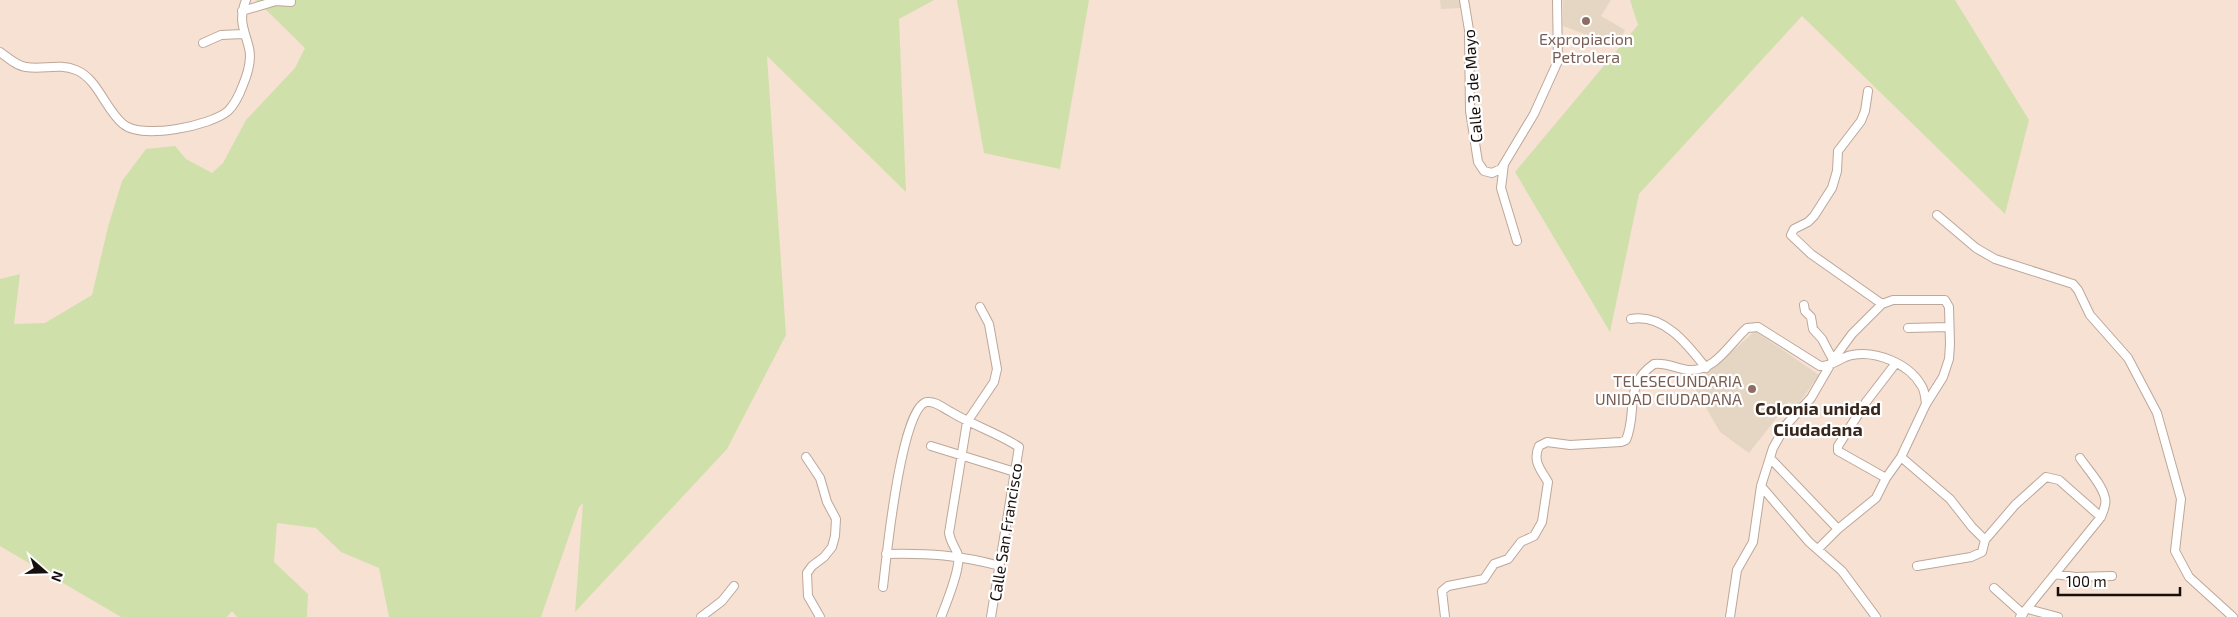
<svg xmlns="http://www.w3.org/2000/svg" width="2238" height="617" font-family="'Exo 2',sans-serif">
<rect width="100%" height="100%" fill="#f7e1d3"/>
<path fill="#e5d5c3" d="M1440,0H1462L1461,8L1441,9Z
M1563,0H1611L1601,16L1625,30L1617,46L1563,26Z
M1755,331L1819,375L1797,406L1789,402L1749,453L1720,432L1693,385L1696,380L1717,365Z"/>
<path fill="#d0e0ab" d="M256,0H934L899,19L906,192L767,56L786,335L727,449L575,612L583,503L579,507L541,617H389L379,568L341,552L316,528L277,523L274,562L308,594L307,617H237L232,611L227,617H121L0,546V279L20,274L14,324L45,323L92,295L108,227L122,181L146,149L175,146L186,159L212,173L223,163L246,120L295,68L305,48Z
M957,0H1089L1060,169L984,153Z
M1630,0H1955L2029,120L2005,214L1802,16L1639,194L1610,332L1515,172L1638,25Z"/>
<g fill="none" stroke-linecap="round" stroke-linejoin="round">
<g stroke="#bca79a" stroke-width="10">
<path id="minor" d="M1464,0L1469,30L1470,111L1478,162L1484,171L1492,173L1501,169L1534,114L1558,61L1557,0
M242,11L276,1L291,2
M203,43L221,35L243,34
M0,52C8,58 17,66 26,67C43,70 59,63 76,70C98,79 105,109 123,124C142,140 210,126 228,111C235,104 240,93 243,85C248,73 252,60 249,48C244,28 238,21 246,0
M1868,91L1865,111L1861,121L1838,151L1837,171L1832,188L1814,216L1808,222L1794,229L1791,235L1811,254L1882,304
M1504,164L1501,188L1517,241
M1937,215L1976,248L1995,259L2073,284L2078,290L2090,315L2128,358L2157,413L2181,499L2175,551L2189,577L2233,617
M1804,305L1805,311L1811,317L1813,329L1822,339L1833,360
M1631,319C1664,313 1688,345 1706,368
M1908,328L1949,327
M931,446L1015,472
M806,457L820,478L827,502L836,519L835,536L832,547L824,557L812,566L807,573L808,596L820,617
M1901,457L1950,499L1972,527L1985,540L2015,505L2046,477L2059,480L2101,517
M1770,458L1838,529
M1886,478L1838,451V446L1866,402L1896,363
M1761,486L1809,542L1842,571L1876,617
M886,554C928,553 960,555 1000,566
M1917,566L1971,557L1982,552L1985,540
M2055,574L2075,577L2112,576
M883,587C886,561 901,405 927,402C936,401 943,408 951,412C972,425 998,433 1019,447L991,617
M1994,588L2023,614
M2028,609L2058,617
M701,617L722,601L734,586
M941,617C946,604 961,568 958,555C956,548 951,544 949,533L967,422L994,382L997,369L989,324L980,307
M1445,617L1442,591L1448,586L1484,579L1494,564L1508,559L1521,542L1534,536L1542,522L1548,482C1541,470 1532,461 1539,446L1547,442L1570,445L1621,442L1626,440C1638,412 1623,385 1654,364C1666,362 1677,369 1689,370C1716,371 1729,344 1747,328L1758,327L1820,366C1835,366 1840,357 1852,355C1876,350 1909,364 1921,385C1925,390 1925,397 1926,404
M1730,617L1737,570L1753,542L1761,486L1773,448L1786,425L1811,398L1833,360L1852,334L1882,304L1893,300H1945L1949,307L1950,344L1949,359L1943,377L1926,404L1901,457L1886,478L1876,498L1838,529L1818,549
M2020,617L2101,517C2103,511 2107,505 2105,498C2102,484 2088,470 2080,458"/>
</g>
<use href="#minor" stroke="#fff" stroke-width="8"/>
</g>
<g fill="#8d6e63" stroke="#fff" stroke-width="2">
<circle cx="1586" cy="21" r="5"/>
<circle cx="1752" cy="389" r="5"/>
</g>
<g text-anchor="middle" dominant-baseline="central" stroke-width="4.5" stroke-linejoin="round" paint-order="stroke">
<g font-size="16" fill="#785e54" stroke="#fff">
<text x="1586" y="38">Expropiacion<tspan x="1586" dy="18">Petrolera</tspan></text>
<text x="1742" y="380" text-anchor="end">TELESECUNDARIA<tspan x="1742" dy="18">UNIDAD CIUDADANA</tspan></text>
</g>
<g font-size="16" fill="#170f0b" stroke="#fff">
<text transform="translate(1472 86) rotate(-94)">Calle 3 de Mayo</text>
<text transform="translate(1005 532) rotate(-81)">Calle San Francisco</text>
</g>
<g font-size="18" font-weight="bold" fill="#37271c" stroke="#fff">
<text x="1818" y="408">Colonia unidad<tspan x="1818" dy="21">Ciudadana</tspan></text>
</g>
</g>
<g transform="translate(45 572) rotate(110)" stroke="#ffffff" stroke-width="4" paint-order="stroke">
<path d="M0-4L9 19L0 12L-9 19Z" fill="#170f0b"/>
<text y="-8" font-size="14" font-weight="bold" text-anchor="middle" fill="#170f0b">N</text>
</g>
<path d="M2058 587v8h122v-8" fill="none" stroke="#170f0b" stroke-width="2.5"/>
<text x="2066" y="587" font-size="15" fill="#170f0b" stroke="#ffffff" stroke-width="4" paint-order="stroke">100 m</text>
</svg>
